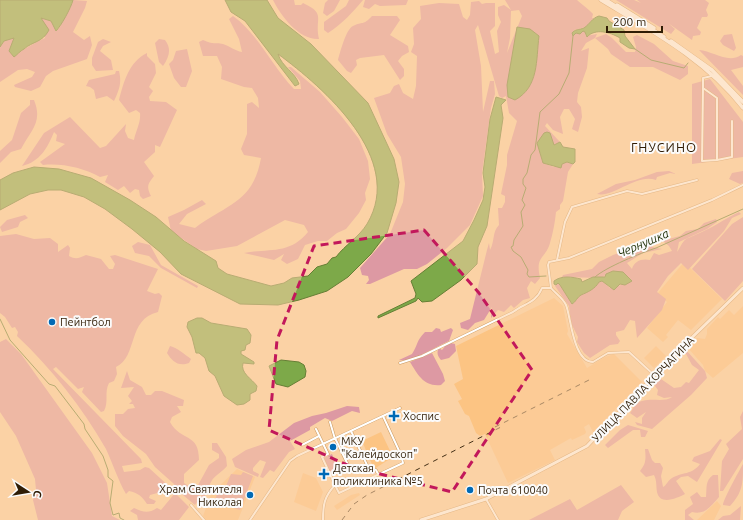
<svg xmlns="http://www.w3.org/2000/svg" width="743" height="520" font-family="Ubuntu,sans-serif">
<rect width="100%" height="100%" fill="#fbd2a5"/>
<path fill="#fcc483" d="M684,262L722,299L691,330L678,320L666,335L668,337L663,342L647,328L667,302L657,294Z
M554,298L563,306L568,331L567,334L587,368L605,357L614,354L642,382L606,419L603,423L604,426L595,436L589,424L584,427L586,432L585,434L572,440L571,438L550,450L555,460L508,483L485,434L480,436L476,433L469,416L465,414L458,401L462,399L454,384L463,379L456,346Z
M743,306V353L713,378L705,371L703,365L687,347L697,338L705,339L707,334V329L718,317L720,319L729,310L734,315Z
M656,346L666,356L654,368L644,358Z
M381,432L393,457L374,469L362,441Z
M237,469L255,477L238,520H206L203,516L211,494Z
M303,473L316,478L323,492L316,511L294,502Z
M359,493L360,495L337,510L334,506L351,495Z
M717,501L721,506L714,520H697Z"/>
<path fill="#dd99a3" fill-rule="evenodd" d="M73,0L87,1L85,8L73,32L84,40L90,36L92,45L87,59L53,71L46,76L40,87L31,91L15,87L14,85L32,77L35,72L27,69L18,70L0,82V47L4,41L15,37L9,51L14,57C23,49 34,43 45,38L40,18L51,21L56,30L60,27C62,17 70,10 73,0Z
M273,0H294L295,5H301L303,3C327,14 314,18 319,39C299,40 281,16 273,0Z
M328,0H340L334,11L327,16L323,13L325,3Z
M349,0H363C353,12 342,24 328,33L324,30V22L346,6Z
M365,0H408L406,5L380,6L375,4L369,9L363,7Z
M505,0H577C582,5 589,9 593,14L592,18H594L586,27L574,30L573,36C576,32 580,31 585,31L586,36L597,34L595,38L606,34L612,38L626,52H635L636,47L633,37L637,35L654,44L673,61L688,66V74L680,80L653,67H630L611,54L608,49L595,38L586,43L581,51L589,48L587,68L578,93L577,102L581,107L582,117L578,132L572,129L575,119L569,109H564L560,117L563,134L553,130L547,123L545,126L560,142L553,145L550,136L537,143L543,163L554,167L567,162L573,164L568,172L563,201L560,205V209L556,212C555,222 553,233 550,243C545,260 535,255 540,278L535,284L531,281L527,288L530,298L523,300L514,308L511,305L504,312L498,310L491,318L492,307L484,320L475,323L468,330L461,328L460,323L470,319L487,250L489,243L490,250C495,241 492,232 499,225L498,208H502L505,202V196L501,194L507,165V155L517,121L509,113L506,96L502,98L499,96L478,25L475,30L481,66L483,112L490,81H494L495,94L491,108L482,173L483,196L470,225L447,248L427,264L417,269H404L370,284H366L369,280L368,276L362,275L360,268L390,234L403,202L405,184L401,157L387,134L374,98L390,93L394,86L399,84L403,93L413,99L416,86L417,56L411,52L414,44L413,28L421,19L420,6L439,3L459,4L463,17L467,20L470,15L471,2L479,1L482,4L486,3H495V26L490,31L495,54L499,52L497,31L501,22L498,15V7L504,5L511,10ZM519,10L522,16L507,53L510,38L511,11Z
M616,0H634L641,3L637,0H705L709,3L706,10L708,15L707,17H702L697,28L701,32L700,35L693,36L692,40L668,23L675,29L671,34Z
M233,16C259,35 272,66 294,89H301L300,81L288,67H291L320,92L342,117L359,139L368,161L370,179L365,193L366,200L359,213L346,229L337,233L327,241H318L305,245L298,259L287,264L281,260L284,254L274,260L244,253C270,248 289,255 308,232L304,225L285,220L237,246L206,251L197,249L171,231L168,217L184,210L202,200L206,204L187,214L179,224L195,228C227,204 253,203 261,158L244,155L241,149L247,134V104L252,102L259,108L258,98L252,88L244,87L221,79L222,67L217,56H203L199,42L203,40C214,45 214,42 223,44C230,46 235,51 242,52L239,39L229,19Z
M372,16H397L400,20L390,35L408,46L409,52L402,56L398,61L404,69V76L400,80L384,55L360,58L356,60L357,65L351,73L347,71L338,60C340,53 346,29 353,26C363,21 363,26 372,16Z
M732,34L736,48L734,51L723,45L720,41L724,35Z
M103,39L111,42L103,46L100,51L111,60L113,70L96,71L92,65V58L98,42Z
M159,39L165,40C172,49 169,57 163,66L159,62L155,43Z
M187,49L192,71L186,87H181L174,78L169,64L173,60L176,51Z
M699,50C713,51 728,64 741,55L743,56V67L731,70L743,86V95Z
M147,53V56L155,64L156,73L149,87L153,91L149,97L150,101L166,102L177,110L160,147L155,145V152L144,162L154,176C148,184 146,186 151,196L143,199L140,196L139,190L135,189L130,193L124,186L118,190L105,182L108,175L100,177C84,168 62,163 43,165L40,162L65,144L56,141L57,135L54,132C48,147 40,162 22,166L44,133L70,117L100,148L106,146L126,124L125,131L128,138L134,140C136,130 141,123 140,113L136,110L129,113L119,100C124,81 129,62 147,53Z
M116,71H119C122,83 119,90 114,101L107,96L96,99L94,90L90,87L86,86L89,80L115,74Z
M710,79L743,122V157L692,164V84Z
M30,100H34C43,122 31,130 21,149L11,152L0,163V151L12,140L21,113L30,105Z
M669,171L676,174L670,173L657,177L656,180C636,173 614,198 597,194L616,184L635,180L657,172Z
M743,171V183L740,184L729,179L732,173Z
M739,212L741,214L732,218L724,231L688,270L681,263L668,276L657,292L666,299L662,310L637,338L635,321L630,320L624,330L616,332V335L620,341L618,344L610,345L590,358L584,353L577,342L578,337L571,323L569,306L555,286L558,283L560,285L572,304C576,302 577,297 581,295C588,292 595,289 599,282L602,281L610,288C618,286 624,284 632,281C628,274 621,273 613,271L601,278L562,277L563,275L592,269L599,262L613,255L642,245L652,244V247L662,249L643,253L627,263L632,269C634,261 642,258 650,260L654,253L659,255L672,251L669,246L663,241L665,240L680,236L686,231L698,229L704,223L716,219L717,222L707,229L679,242L677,252C680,248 681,244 684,241C686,238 692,237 695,235C711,229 724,219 739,212Z
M25,215L28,218L20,222L18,227L2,232L0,227L7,220Z
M743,217V281L725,301L692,269L732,224Z
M16,234L34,239L50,238L58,244V252L68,245L70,248L69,256C76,260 79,258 86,255L101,259L109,269H113L115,264L110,256L115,255L158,269L147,291L155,294L159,293L162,296L158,312C127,319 138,357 116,367L117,374L114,381L109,383C104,392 109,402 104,411L101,412L82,392L84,387L78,389L56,367L53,369L141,459L142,463L122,466L124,472L140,470L145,467L149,468L172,489L150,495L149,498L156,501L154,504H147C142,496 138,493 129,491L126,494C118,480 113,464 106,449C82,407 52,369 17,336L18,332L15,327L12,328L5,317L0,313V236Z
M138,242L150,245L161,265L198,286L197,288L161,268L149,256L135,253L132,246Z
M436,328L440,329L441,332L451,328L453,330L449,341C437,346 411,363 399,360L412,354C418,345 416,341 425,332H432Z
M6,339L21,354L92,453L107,483L112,516L120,520H38L33,500L36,490L35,479L16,436L0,412V342Z
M451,343L455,344L456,351L449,358L441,360C438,356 436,353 439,348L442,350L446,345Z
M170,346C178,348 184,354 191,359L189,363C178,367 172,361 167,353Z
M686,350L705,371L707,378L691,395L652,429L637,425L635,422L642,424V418L646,412L637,418L630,413C632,411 633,407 635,405C646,395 663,404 672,397L664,398L657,395L658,390L655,386L656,382L661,379L674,388L681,387L686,382L689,383L699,370L692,365L685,352Z
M432,353L443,374L445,381L441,385C424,387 418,375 410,362Z
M127,371L130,380L142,387L146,395H151L155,391H162L184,400L183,406H177L181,412L172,417L170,422C181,442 199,432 199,460L184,474V483L190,487H197L209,465L219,458V454L212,450V443H217L226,457L227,466C223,471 213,477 211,482C207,489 207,494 202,500L200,497L206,490L203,489C199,493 199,500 195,505L177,490L174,484L155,467L146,454L123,436L115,426V414H123L128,409L135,408L133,404H129L132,401L128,396L134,387L121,388Z
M347,406L359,407L360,413L352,411L332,421L325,418L310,427V430L290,441L295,449L289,452L274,472L270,470L263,478L260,477L266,462L260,460L253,468V471L259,474L258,477L235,467L232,459L246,450L269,442L294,423L312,416L326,413Z
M743,411V459L723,491H720L722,461L729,449L726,444L742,429L740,417Z
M628,425L648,431L645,437H641L640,430H633L608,448L605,445L620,430Z
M720,439L722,440L697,482L688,476L681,477L676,481L685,494C677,498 660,506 657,492C656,486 657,481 654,475L646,477L640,471C646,464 646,459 645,449H648L652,460L655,463H660L663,468L661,476L663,487C667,485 667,481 672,478C682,472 692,475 700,464L692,461L694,457L710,451Z
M332,454L339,471L331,475L324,458Z
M743,464C743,483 743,492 730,506L723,505C723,500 739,471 743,464Z
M243,472L253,476L240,510L214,502L218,492L223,493L231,474L241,475Z
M713,475H718L719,497C710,507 705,515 692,512L688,515L694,520H685V510L693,504L690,497L697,492L701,497H706C707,487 705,481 713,475Z
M621,485L634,502L622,511L618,520H529L570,499L577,510Z
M175,493L189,507L179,520H138L137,515L130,511L134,508C143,512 148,514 157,508L161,510Z
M741,506L740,520H718L723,516L730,515Z"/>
<path fill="#7da949" stroke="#667f35" d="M0,0H73C71,8 61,26 56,31L51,21L41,18L49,30C42,43 33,41 24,49C20,51 17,55 14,57L9,51L14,38L4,41L0,47Z
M225,0H267L278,18L311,44L368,103L394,159L399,182L396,203L387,233L371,254L348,277L327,291L299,300L278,305L240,304L181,274L160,252L132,229L105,209L84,197L61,190H48L30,194L0,210V180L13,173L34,167L59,169L91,178L130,200L156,217L184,241L216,261L218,268L227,274L271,286L284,283L292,278L308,276L317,267L327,264L332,258L336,257C345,245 359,237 367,224C406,159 324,88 278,54C282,67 295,72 299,84L295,86L245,21L231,12Z
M599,16L607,18L609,21L624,30L625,36L635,49L629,48L620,42V38C610,32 595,28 587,37L585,32L583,31L580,34L576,33L573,36L572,33C575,29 579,30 584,28C590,24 592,18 599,16Z
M517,27L530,29L539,36C536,60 539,87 515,100L508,97L507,85Z
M496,97L506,100L501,105L503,118L487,226L478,247L477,264L461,280L432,301L422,302L418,298L416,301L378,318V316L415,298L416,294L411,281L463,241L474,220L483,200L485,187L483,173L490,119Z
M547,132L550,133L554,145L560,142L563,147L575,149V162L573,164L567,162L562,164L561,168L543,163L537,143L544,133Z
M613,271L623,272L632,281L625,285L620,284L614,290L602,281L599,282C595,289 588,292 581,295C577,297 576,302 572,304L560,285L558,283L556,285L554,284V281C562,275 572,277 581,279L582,282L593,277H605L606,274Z
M197,318H202L211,323L247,329L251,335L250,343L246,345L245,350L241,351V354L254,362V364L243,363C240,373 252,379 257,386L256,391L250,394V400L244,404L237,405L224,396L215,376L209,371L205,358L199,353H196L192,337L187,327L188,322Z
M281,360L299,362L304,365L306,371L305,377L288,387L276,384L269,366Z"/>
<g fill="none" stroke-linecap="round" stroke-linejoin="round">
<path stroke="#667f35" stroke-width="1" d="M635,49L651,60L684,68L688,63
M546,276L529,277L527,274L528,270L521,257L513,251L511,247L513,246L514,240L523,226L521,212L525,205L522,200L526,188L523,184V179L527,173L531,155L535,150L540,112L559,94L569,73L573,36
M595,277C606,267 641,253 656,248L743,209
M0,319L10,340L49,384L55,386L84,424L85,429L103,456L108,470V477L113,481L110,503L113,515L119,513L120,518L124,520"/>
<g stroke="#c99960" stroke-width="3">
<path id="minor" d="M712,76L703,78V88L717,98V160L732,157V121
M703,88L702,161L717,160
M557,260L565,222L572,207L627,191L642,194L697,180
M551,288C555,293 563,298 566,305C571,317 573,362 593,362L608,353L629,352L654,375
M400,363L422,356L513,312C525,303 536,303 542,288H551L548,265L549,262L569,258L712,200L743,185
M330,422L335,439
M316,429L328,454L322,457L335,485
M351,431L367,465L376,470L378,474
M335,438L350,469
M302,445L319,436
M486,499L498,520
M191,505L204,520
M250,520L290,461L297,456L400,408
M323,520C323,505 324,497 335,485L339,493L403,463L401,455L383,416"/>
</g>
<g stroke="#c99960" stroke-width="4">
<path id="major" d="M421,520L486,499L587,446L678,351L743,288"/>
</g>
<g stroke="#c99960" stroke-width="4.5">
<path id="highway" d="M601,0C652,31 706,60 743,108
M606,0L664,37
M617,5L654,28
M671,41L712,70L743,102"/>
</g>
<use href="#minor" stroke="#fff" stroke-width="2"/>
<use href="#major" stroke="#fff" stroke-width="3"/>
<use href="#highway" stroke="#fff" stroke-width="3.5"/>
<path stroke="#453016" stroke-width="1" stroke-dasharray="5 5" stroke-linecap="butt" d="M495,427L589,380
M342,520L354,504L367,495L501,427"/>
</g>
<path d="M0 0H743V520H0ZM424,230L479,293L532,370L452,492L352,467L269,430L277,340L314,246Z" fill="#fbd2a5" fill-opacity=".55" fill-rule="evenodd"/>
<path fill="none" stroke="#c2185b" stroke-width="3" stroke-dasharray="8 5" stroke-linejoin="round" d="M424,230L479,293L532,370L452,492L352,467L269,430L277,340L314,246Z"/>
<g fill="#016ab5" stroke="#fbfbfb" stroke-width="1.5">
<circle cx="52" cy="322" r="4"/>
<path d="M392 410h4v4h4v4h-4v4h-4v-4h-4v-4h4z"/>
<circle cx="333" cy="447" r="4"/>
<path d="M322 468h4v4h4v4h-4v4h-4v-4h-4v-4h4z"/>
<circle cx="470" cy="490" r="4"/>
<circle cx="250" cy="495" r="4"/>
</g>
<g text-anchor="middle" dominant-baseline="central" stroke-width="4" stroke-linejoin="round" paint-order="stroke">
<g font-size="11" fill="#301d05" stroke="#fbfbfb" text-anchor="start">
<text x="60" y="322">Пейнтбол</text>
<text x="403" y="416">Хоспис</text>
<text x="341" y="441">МКУ<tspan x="341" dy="13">"Калейдоскоп"</tspan></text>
<text x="333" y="468">Детская<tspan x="333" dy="13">поликлиника №5</tspan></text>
<text x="242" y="489" text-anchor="end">Храм Святителя<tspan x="242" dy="13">Николая</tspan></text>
<text x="478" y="490">Почта 610040</text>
</g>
<g font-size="11" fill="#301d05" stroke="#fbfbfb">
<text transform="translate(643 389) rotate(-46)">УЛИЦА ПАВЛА КОРЧАГИНА</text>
</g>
<g font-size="12" font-style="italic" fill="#1f3007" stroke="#fbfbfb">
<text transform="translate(643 243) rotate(-23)">Чернушка</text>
</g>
<g font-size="13" letter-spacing="1" fill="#301d05" stroke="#fbfbfb">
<text x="664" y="147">ГНУСИНО</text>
</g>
</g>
<g transform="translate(28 492) rotate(102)" stroke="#fbfbfb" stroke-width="3" paint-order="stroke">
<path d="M0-3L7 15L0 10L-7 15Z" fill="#301d05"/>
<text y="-6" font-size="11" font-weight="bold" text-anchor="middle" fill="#301d05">С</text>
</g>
<path d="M607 26v6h55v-6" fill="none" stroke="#301d05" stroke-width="2"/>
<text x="613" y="26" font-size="12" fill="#301d05" stroke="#fbfbfb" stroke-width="3" paint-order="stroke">200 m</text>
</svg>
